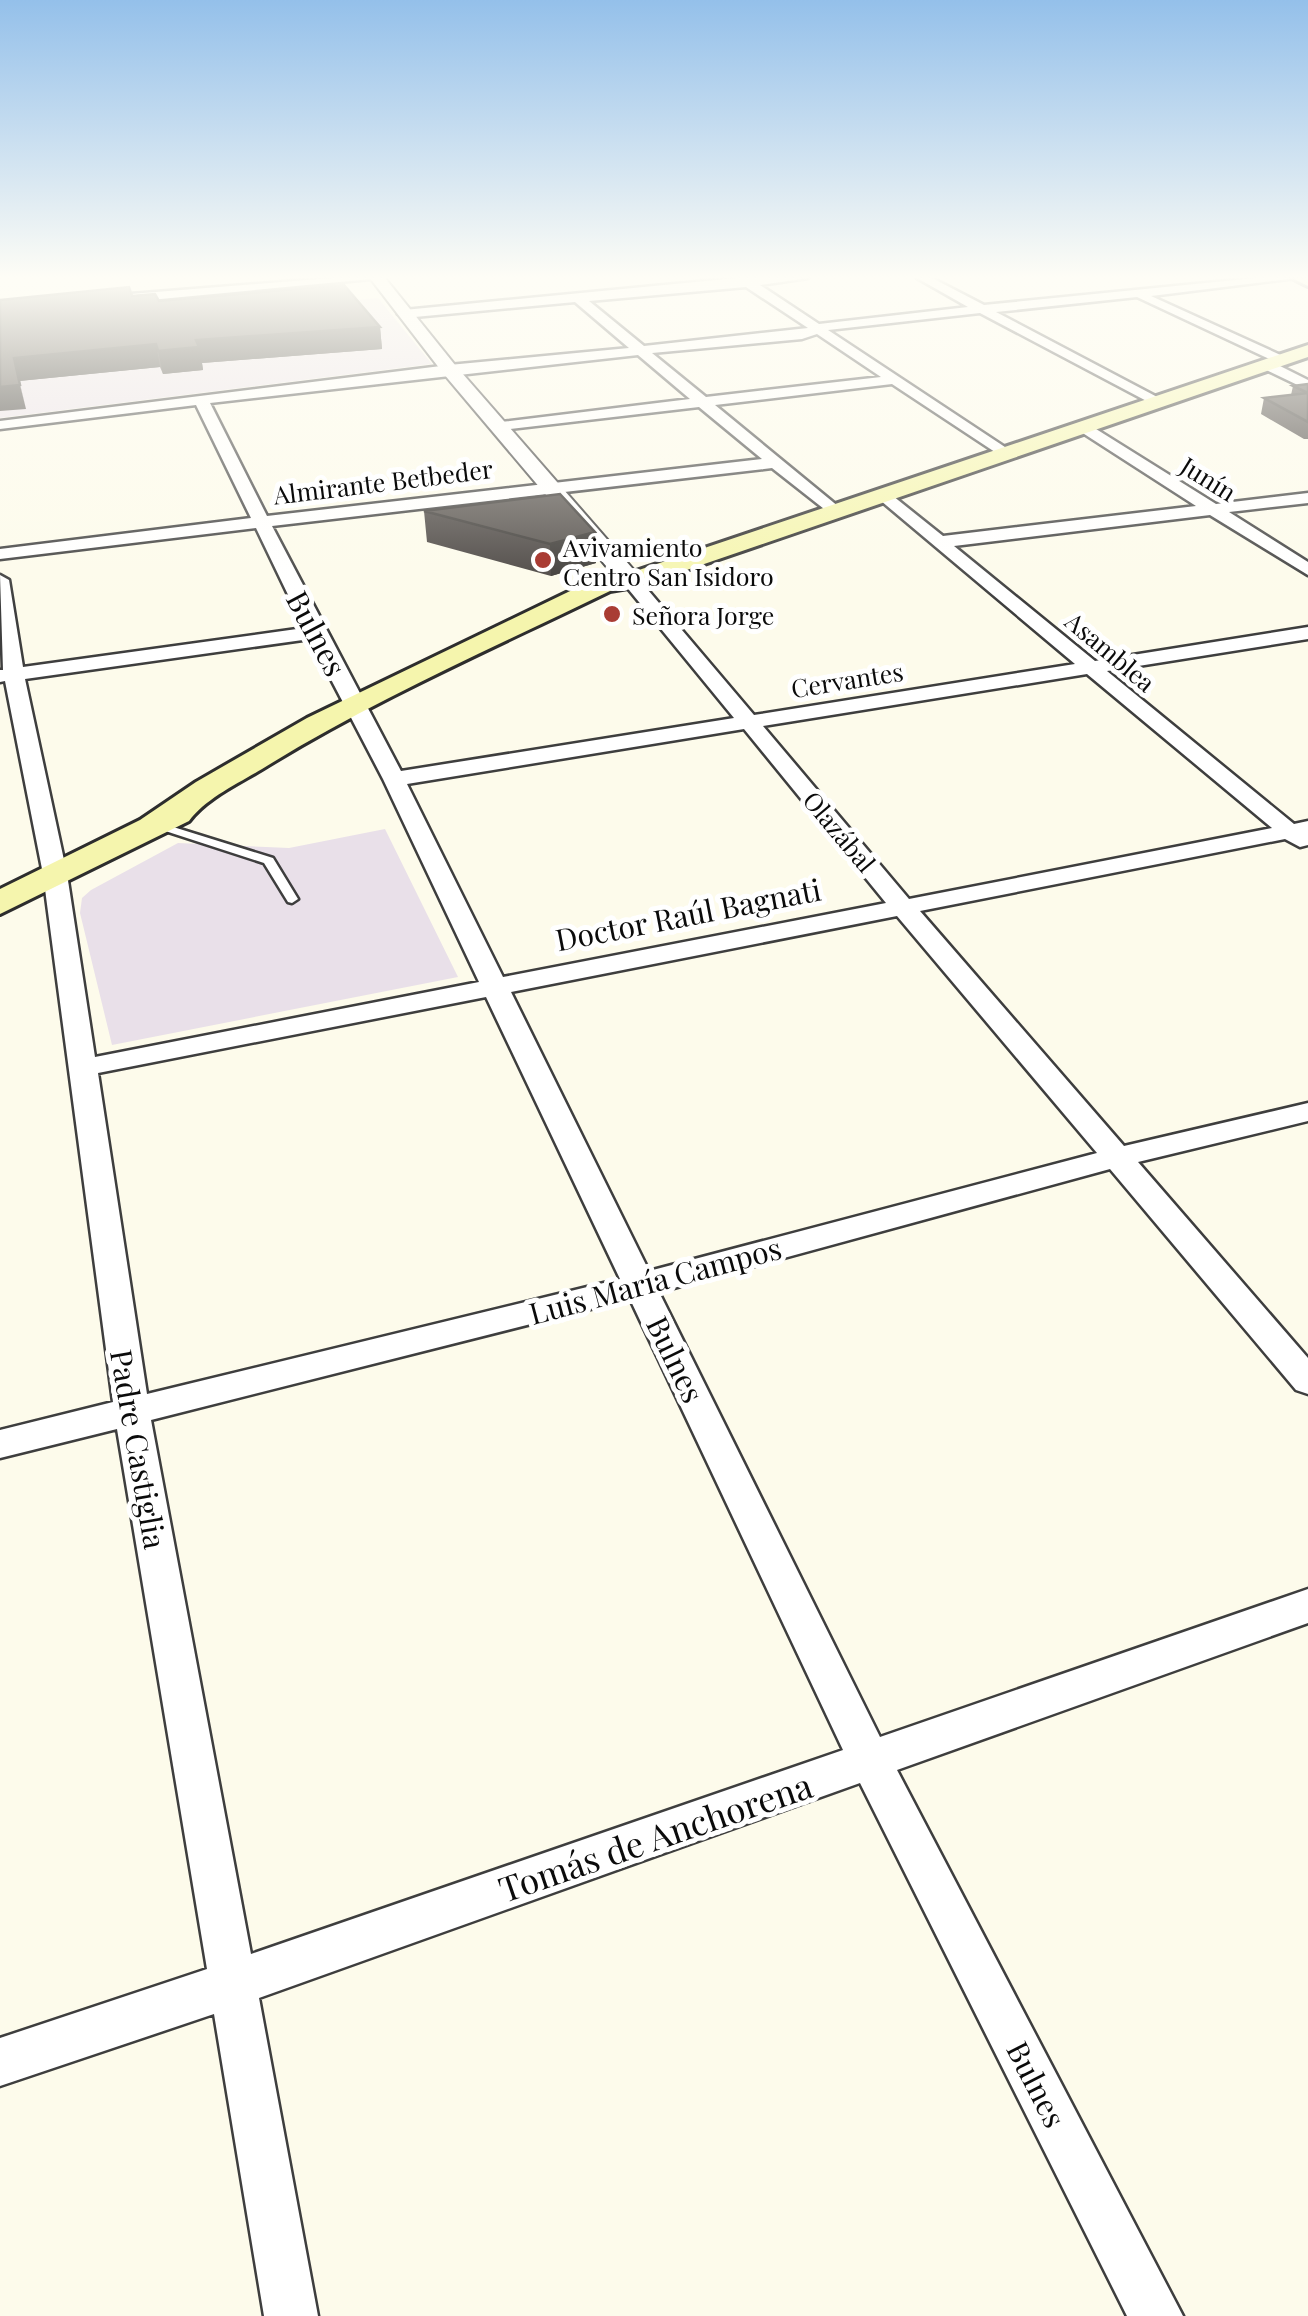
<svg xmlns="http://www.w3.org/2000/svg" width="1308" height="2316" font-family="'Playfair Display',serif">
<rect width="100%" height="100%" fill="#fdfbeb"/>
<path fill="#e9e0e9" d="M193,296L201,314L378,298L432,364L0,418V313Z
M385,829L458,977L112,1045L80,913L82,898L91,890L178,843L289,848Z"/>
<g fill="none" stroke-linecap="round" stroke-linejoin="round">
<g stroke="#3e3e3e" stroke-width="5">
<path id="service" d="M154,821L273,858L298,899L292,903L288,902L264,863L150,826V822Z"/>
</g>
<g stroke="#3e3e3e" stroke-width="5">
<path id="minor" d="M332,278H381L118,303L112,299L118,295Z
M737,278H808L760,285L819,324L968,307L917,278H932L984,305L1256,278H1297L1151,296L1285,357V363L1280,364L1137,297L996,312L1161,399V405L1156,406L980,313L828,330L1014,453L1001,456L892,384L715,405L839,507V515L833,516L772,468L272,526L401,771L734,718L625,585L622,581L631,576L637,577L754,715L1075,664L874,495L888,492L943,536L1196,506L1078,430V424H1088L1216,504L1308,493V503L1229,512L1308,562V575L1210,515L954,546L1095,661L1308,627V639L1107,671L1294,824L1308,821V845L1300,847L1285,839L920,911L1124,1146L1308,1103V1121L1138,1162L1308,1358V1394L1296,1390L1110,1169L659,1292L880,1737L1308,1589V1623L897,1770L1183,2316H1127L860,1783L259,1998L318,2316H264L214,2014L0,2086V2038L207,1969L117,1429L0,1458V1430L113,1402L43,874L5,681L0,682V670H3L0,575L9,580L23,667L304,628L256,528L0,559V549L251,518L196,405L0,429V421L449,365L629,348L575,302L404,318L398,314L404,310ZM746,287L808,328L644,346L589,301ZM817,334L881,377L706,397L652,353L802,339ZM638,355L690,399L501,422L494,426L501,430L699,407L762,459L267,516L210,403ZM310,639L383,779L479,982L95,1057L67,874L25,679ZM1087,674L1272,828L909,899L763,726ZM744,729L886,903L503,977L407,784ZM897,916L1097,1153L649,1271L511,992ZM486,997L620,1279L147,1394L98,1073ZM630,1299L843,1750L251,1954L151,1420Z
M1262,362H1272L1308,380V390L1262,368Z"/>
</g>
<g stroke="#3e3e3e" stroke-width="4">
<path id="tertiary" d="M370,278H385L455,365L639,576L642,581L639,586H623L443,373Z"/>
</g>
<g stroke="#2d2d2d" stroke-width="6">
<path id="secondary" d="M1292,278H1308V286Z
M1308,345V357L640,586L610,591C493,648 373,700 262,769C237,784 205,799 189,821L0,914V889L140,820L196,782L307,718L595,579L627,574Z"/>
</g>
<use href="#service" fill="#fff" fill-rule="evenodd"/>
<use href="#minor" fill="#fff" fill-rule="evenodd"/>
<use href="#tertiary" fill="#fff" fill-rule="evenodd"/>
<use href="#secondary" fill="#f5f5ad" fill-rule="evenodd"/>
</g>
<path fill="#47423f" d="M132,296L159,301L380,327L382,349L202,363L203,370L163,374L160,367L19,381L26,409L0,300Z
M1308,384V439H1304L1261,414L1264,398L1291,395L1293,386Z
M424,511L595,532L596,563L551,576L427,542Z"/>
<path fill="#393633" d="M380,327L382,349L202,363L203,370L163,374L158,351L196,340Z
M156,344L160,367L19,381L14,358Z
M20,385L26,409L0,411V387Z
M595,532L596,563L551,576L550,544Z"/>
<path fill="#524d49" stroke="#393633" stroke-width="2.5" d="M344,285L380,327L196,340L199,347L158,351L156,344L14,358L20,385L0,387V300L129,287L132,296L155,294L159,301Z
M1308,384V393L1293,386Z
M1308,393V422L1264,398Z
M560,494L595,532L550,544L424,511Z"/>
<linearGradient id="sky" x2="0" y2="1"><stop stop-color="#94c0ea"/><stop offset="0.46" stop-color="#fefdf6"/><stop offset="1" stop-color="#fefdf6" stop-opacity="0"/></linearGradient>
<rect width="1308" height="602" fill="url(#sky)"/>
<g fill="#a93c34" stroke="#fff" stroke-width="4">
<circle cx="543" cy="560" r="10"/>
<circle cx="612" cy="614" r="10"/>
</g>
<g text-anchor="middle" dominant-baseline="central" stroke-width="10" stroke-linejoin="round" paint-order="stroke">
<g font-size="25" fill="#0b0b0b" stroke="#fff">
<text transform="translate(1209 478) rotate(32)">Junín</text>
<text transform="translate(383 481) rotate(-7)">Almirante Betbeder</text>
<text transform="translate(1111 651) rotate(40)">Asamblea</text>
<text transform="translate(847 679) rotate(-9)">Cervantes</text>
<text transform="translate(840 831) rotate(50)">Olazábal</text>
</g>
<g font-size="25" fill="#0b0b0b" stroke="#fff" text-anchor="start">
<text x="563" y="546">Avivamiento<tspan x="563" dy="29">Centro San Isidoro</tspan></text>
<text x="632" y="614">Señora Jorge</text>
</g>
<g font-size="30" fill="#0b0b0b" stroke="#fff">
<text transform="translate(317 633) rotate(62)">Bulnes</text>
<text transform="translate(688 914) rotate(-11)">Doctor Raúl Bagnati</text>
<text transform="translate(655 1280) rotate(-15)">Luis María Campos</text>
<text transform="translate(676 1359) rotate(64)">Bulnes</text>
<text transform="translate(139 1449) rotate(80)">Padre Castiglia</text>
<text transform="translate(1037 2084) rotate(63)">Bulnes</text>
</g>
<g font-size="35" fill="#0b0b0b" stroke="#fff">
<text transform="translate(655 1836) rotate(-19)">Tomás de Anchorena</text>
</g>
</g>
</svg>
